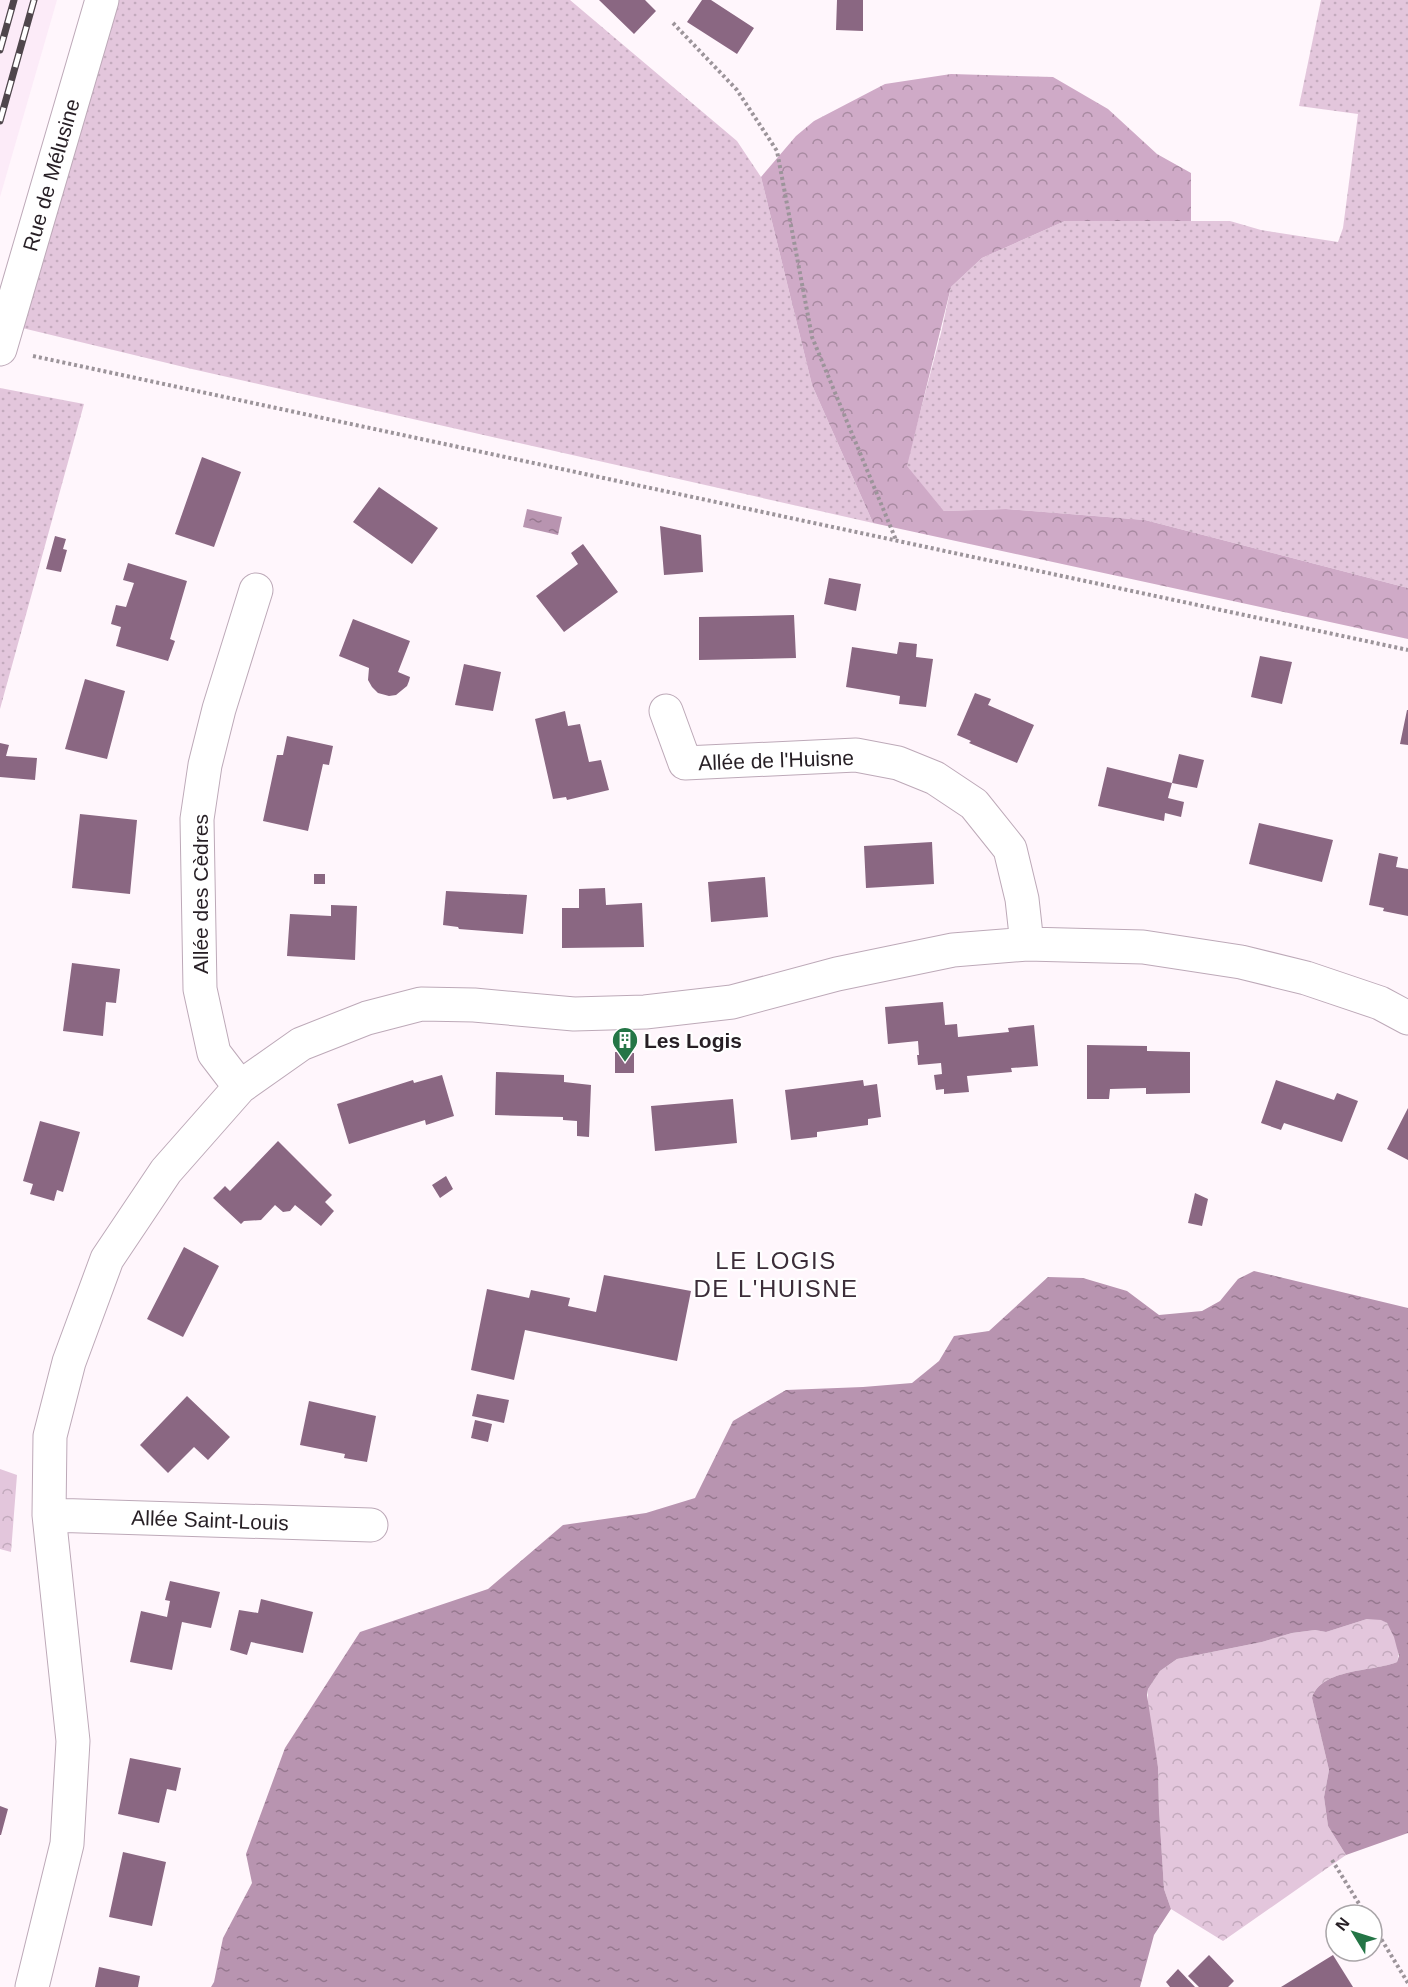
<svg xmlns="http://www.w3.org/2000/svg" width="1408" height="1987" font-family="Helvetica,sans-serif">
<defs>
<pattern id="grass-dots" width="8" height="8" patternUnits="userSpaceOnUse" patternTransform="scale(1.5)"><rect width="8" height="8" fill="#e3c6dc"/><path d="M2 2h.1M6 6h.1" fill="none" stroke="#c3aabd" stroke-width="1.8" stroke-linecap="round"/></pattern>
<pattern id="forest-crowns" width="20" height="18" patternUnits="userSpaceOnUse" patternTransform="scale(1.5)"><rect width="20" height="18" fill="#cfaac7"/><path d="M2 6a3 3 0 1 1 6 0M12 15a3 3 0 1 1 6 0" fill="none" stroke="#a88aa1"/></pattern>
<pattern id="park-crowns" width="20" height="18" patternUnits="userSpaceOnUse" patternTransform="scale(1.5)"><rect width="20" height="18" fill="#e3c6dc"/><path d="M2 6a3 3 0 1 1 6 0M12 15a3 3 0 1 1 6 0" fill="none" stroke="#c3aabd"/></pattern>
<pattern id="water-ripples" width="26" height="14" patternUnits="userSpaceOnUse" patternTransform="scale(1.5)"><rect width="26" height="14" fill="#b894b0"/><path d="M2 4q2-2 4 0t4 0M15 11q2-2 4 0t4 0" fill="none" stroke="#96788f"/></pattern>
</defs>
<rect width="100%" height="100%" fill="#fff6fc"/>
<path fill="#fcebf8" d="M0,0H57L0,197Z"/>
<path fill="url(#grass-dots)" d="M111,0H570L737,141L761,177L812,385L873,523L192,369L14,326Z
M1321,0H1408V588L1145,520L1006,509L944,511L906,466L941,333L951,287L982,258L1065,221H1230L1261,230L1338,242L1343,228L1358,114L1299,106Z
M0,388L84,404L0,709Z"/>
<path fill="url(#forest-crowns)" d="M951,74L1053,77L1108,109L1157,154L1191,173V221H1065L982,258L951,287L907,466L944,511L1006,509L1145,520L1408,588V639L873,523L812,385L761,177L796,136L814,121L885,84Z"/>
<path fill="url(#park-crowns)" d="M0,1469L17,1475L11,1552L0,1549Z
M1367,1619C1372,1619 1378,1618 1382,1620C1394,1625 1401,1651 1397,1662C1373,1672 1321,1668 1312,1698L1329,1770L1324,1797L1328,1826L1346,1855L1223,1941L1171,1909L1164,1889L1159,1809L1158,1767L1148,1711V1689L1160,1671L1177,1659L1262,1642L1292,1633L1315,1630L1326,1632Z"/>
<path fill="url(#water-ripples)" d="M527,509L562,517L558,535L523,527Z
M1254,1271L1408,1308V1833L1346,1855L1328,1826L1324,1797L1329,1770L1312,1698C1321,1668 1373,1672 1397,1662L1399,1656L1394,1637L1387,1623L1381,1620L1367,1619L1326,1632L1315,1630L1292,1633L1262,1642L1177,1659L1160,1671L1148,1689L1147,1695L1158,1767L1159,1809L1164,1889L1171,1909L1154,1935L1140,1987H211L214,1982L223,1938L252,1883L246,1854L285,1748L360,1632L488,1589L563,1525L646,1513L695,1498L733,1421L786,1390L863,1387L912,1383L939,1361L954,1336L989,1331L1048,1277L1083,1278L1127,1291L1159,1315L1202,1311L1220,1301L1238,1279Z"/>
<path fill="#8a6782" d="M599,0H645L656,11L634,34Z
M702,0H711L754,28L737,54L687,22Z
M837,0H863V31L836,30Z
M202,457L241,472L214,547L175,534Z
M379,487L438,528L412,564L353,522Z
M660,526L701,535L703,572L664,575Z
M55,536L66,539L63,549L67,550L61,572L46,569Z
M583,544L618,592L564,632L536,596L578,564L571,553Z
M128,563L187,581L170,639L175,641L168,661L116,646L121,627L111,624L116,605L126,607L134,583L123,580Z
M829,578L861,584L856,611L824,604Z
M794,615L796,658L699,660V617Z
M353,619L410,641L398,672L410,677L409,681L407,686L396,695L389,696L378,693L372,687L368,680L369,668L339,656Z
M899,642L917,644L916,657L933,659L926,707L899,704L900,696L846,687L852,647L897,654Z
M1260,656L1292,662L1282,704L1251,697Z
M464,664L501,672L493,711L455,705Z
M85,679L125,691L107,759L65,749Z
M975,693L991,699L988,705L1034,725L1017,763L969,743L971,741L957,735Z
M1407,710H1408V745L1400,744Z
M565,711L568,726L580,724L589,762L601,760L609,790L567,800L566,797L553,799L535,719Z
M287,736L333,746L329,765L323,764L308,831L263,821L277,755H283Z
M0,743L9,745L6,756L37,758L35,780L0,777Z
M1179,754L1204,760L1197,788L1172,783Z
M1107,767L1172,783L1168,798L1184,802L1181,817L1165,813L1164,821L1098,806Z
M80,814L137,820L130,894L72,888Z
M1259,823L1333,840L1322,882L1249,864Z
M932,842L934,884L866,888L864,846Z
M1379,853L1398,857L1396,867L1408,869V916L1383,911L1384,908L1369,905Z
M314,874H325V884H314Z
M765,877L768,917L711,922L708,882Z
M605,888L606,905L642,903L644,947L562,948V908H579V889Z
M446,891L527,895L523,934L459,929L458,927L443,925Z
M331,905L357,906L355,960L287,956L290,914L331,916Z
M72,963L120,969L116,1003L106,1002L103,1036L63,1031Z
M943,1002L945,1025L957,1024L958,1037L1009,1032L1008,1028L1034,1025L1038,1066L1011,1068L1012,1072L967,1076L969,1092L944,1094V1089L936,1090L934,1075L942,1074L941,1063L918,1065L917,1055H919L918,1041L888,1044L885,1007Z
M1087,1045L1147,1046V1051L1190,1052V1093L1146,1094V1088L1110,1089L1109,1099H1087Z
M615,1052L634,1053V1073H615Z
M496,1072L564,1075V1082L591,1085L589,1137L577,1136V1121L563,1120V1117L495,1115Z
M442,1075L454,1116L426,1125L425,1120L349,1144L337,1104L413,1080L414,1083Z
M863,1080L864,1086L877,1084L881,1117L868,1119V1125L817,1132V1137L791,1140L785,1090Z
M1276,1080L1334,1100L1337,1093L1358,1101L1342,1142L1284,1123L1281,1130L1261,1123Z
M733,1099L737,1143L655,1151L651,1106Z
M1408,1108V1160L1387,1149Z
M40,1121L80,1132L63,1192L57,1190L54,1201L30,1194L33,1184L23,1181Z
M278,1141L332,1195L325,1202L334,1211L321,1226L295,1205L290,1211L283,1212L275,1205L261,1220L244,1221L241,1224L213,1198L225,1186L230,1191Z
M446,1176L453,1189L440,1198L432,1185Z
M1195,1193L1208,1199L1202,1226L1188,1223Z
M184,1247L219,1266L183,1337L147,1319Z
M604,1275L691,1291L677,1361L525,1330L514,1380L471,1370L487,1289L529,1298L531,1290L570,1298L568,1306L596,1312Z
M477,1394L509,1400L504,1423L472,1416Z
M187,1396L230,1437L208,1460L194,1447L168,1473L140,1445Z
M309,1401L376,1416L367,1462L344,1458L345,1454L300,1445Z
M475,1420L492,1424L488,1442L471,1438Z
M170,1581L220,1592L211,1628L182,1622L172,1670L130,1662L141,1611L167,1617L170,1601L165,1600Z
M261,1599L313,1612L303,1653L251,1642L247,1655L230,1650L239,1610L258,1613Z
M130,1758L181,1768L176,1791L167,1789L159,1823L118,1814Z
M0,1806L8,1809L1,1835H0Z
M123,1852L166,1862L152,1926L109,1917Z
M1209,1955L1234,1981L1228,1987H1199L1188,1976Z
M1333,1955L1353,1987H1281Z
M99,1967L140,1976L138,1987H95Z
M1178,1969L1195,1987H1170L1166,1982Z"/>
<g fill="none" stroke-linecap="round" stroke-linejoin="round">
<g stroke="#bda9b8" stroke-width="35">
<path id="minor" d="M0,349L102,0
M666,711L685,763L856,755L898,763L935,778L974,804L1010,849L1022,899L1027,944
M240,1087L214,1053L200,989L197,819L205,765L219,709L256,590
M49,1515L371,1525
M32,1987L67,1844L73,1741L49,1515L50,1436L69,1362L107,1259L166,1171L240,1087L301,1044L367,1018L421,1004L474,1005L574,1014L645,1012L732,1002L837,974L953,950L1027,944L1143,947L1241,962L1306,978L1380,1003L1408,1018"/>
</g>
<path stroke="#9c949a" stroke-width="4" stroke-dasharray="3 3" stroke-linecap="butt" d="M673,23L737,90L777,151L812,337L896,540
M33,356L1408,650
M1332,1860L1366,1915
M1372,1924L1408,1983"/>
<use href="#minor" stroke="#fff" stroke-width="33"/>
<g stroke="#4f464c" stroke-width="7">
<path id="rail" d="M0,50L14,0
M0,121L34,0"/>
</g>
<use href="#rail" stroke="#fff" stroke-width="4.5" stroke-dasharray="14" stroke-linecap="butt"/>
</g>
<defs>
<g id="building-pin" transform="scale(1.35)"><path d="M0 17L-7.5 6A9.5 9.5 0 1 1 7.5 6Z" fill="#247546" stroke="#fff"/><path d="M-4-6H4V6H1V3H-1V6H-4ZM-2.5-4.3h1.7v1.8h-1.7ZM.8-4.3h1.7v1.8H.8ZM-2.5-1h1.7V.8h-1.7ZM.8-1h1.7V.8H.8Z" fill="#fff"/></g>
</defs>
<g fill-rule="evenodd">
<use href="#building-pin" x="625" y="1040"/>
</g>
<g text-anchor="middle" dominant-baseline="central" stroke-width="4.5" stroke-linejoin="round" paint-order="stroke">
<g font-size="21" fill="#271f25" stroke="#fff">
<text transform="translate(51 175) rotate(-74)">Rue de Mélusine</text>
<text transform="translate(776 760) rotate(-2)">Allée de l'Huisne</text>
<text transform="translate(200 894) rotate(-90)">Allée des Cèdres</text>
<text transform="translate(210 1520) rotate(2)">Allée Saint-Louis</text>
</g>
<g font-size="21" font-weight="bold" fill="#271f25" stroke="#fff" text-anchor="start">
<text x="644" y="1040">Les Logis</text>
</g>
<g font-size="24" letter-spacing="1.5" fill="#3c2d39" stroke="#fff">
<text x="776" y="1260">LE LOGIS<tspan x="776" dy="28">DE L'HUISNE</tspan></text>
</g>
</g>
<g transform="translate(1354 1933) rotate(308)"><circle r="28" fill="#ffffff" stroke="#a9a5a8" stroke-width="1.5"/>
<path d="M0-4.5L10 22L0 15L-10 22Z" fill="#247546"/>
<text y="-9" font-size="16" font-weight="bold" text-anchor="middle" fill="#271f25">N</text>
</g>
</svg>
